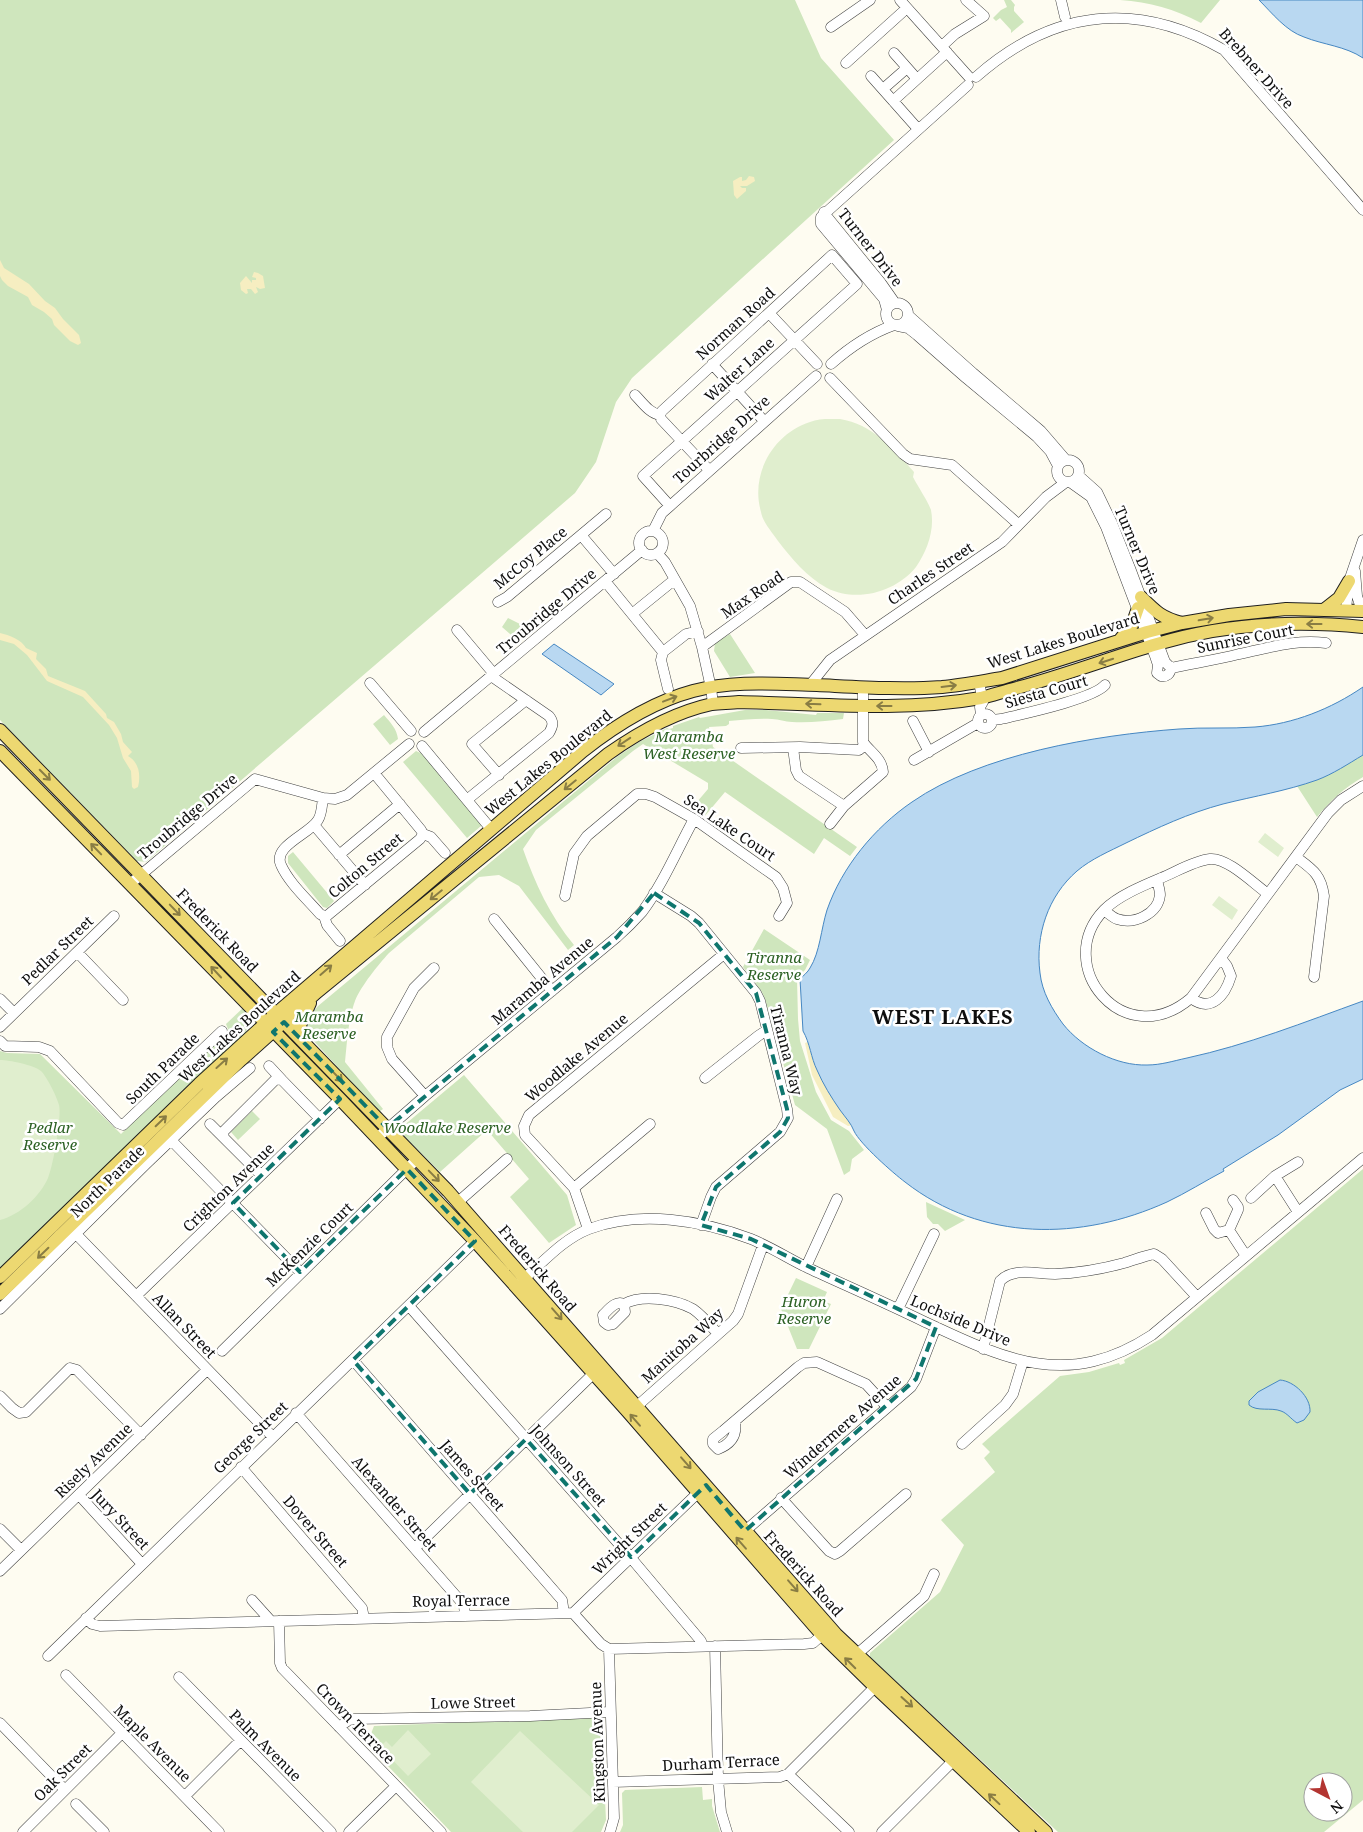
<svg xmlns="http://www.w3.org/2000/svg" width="1363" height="1832" font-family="'Noto Serif',serif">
<rect width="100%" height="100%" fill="#fefcf1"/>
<path fill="#cfe6bd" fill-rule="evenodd" d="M0,0H795L821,58L894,140L632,378L616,402L596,462L575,493L146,862L137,861L0,720Z
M1004,0H1011L1015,5L1014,7V11L1024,22L1011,33V30L1000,18L996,21L993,18L1001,10L1007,7Z
M1120,0H1220L1201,23C1174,9 1150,2 1120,0Z
M508,618L526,627L529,631L517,640L502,627Z
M730,634L755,673L730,677L714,651L715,643Z
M745,710H766L816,715L817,713H844L843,719C826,721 809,723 792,722C785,722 779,719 772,719C758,718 743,720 729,721V724L726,726L709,727L713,747L857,847L850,856L824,838L814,854L725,792L704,817L691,809L708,789V783L643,744L633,751L536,830L523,849C535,883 550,916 574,945L568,950L519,886L499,875L479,877L389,953C378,965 361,986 355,1001C348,1020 347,1043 345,1062L383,1109L379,1112L310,1037C302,1025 310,1015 318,1006L618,756L639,742L667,728L669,729L673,728V726L699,717L700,718Z
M384,715C390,722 397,729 398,739L390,745L373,724Z
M416,751L423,754L441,774V778L453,791H456L481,823V826L467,838L403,762Z
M1363,755V777C1344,788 1331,800 1317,817L1297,786L1319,779Z
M293,852L334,901L327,908L323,907L288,863V856Z
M764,929L810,960L805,970L797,978L798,1019L800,1041L816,1092L831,1120L849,1131L864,1150L852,1159L850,1171L844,1175L827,1129L795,1105L765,999L762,992L743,967Z
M245,1006C253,1019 250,1027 241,1039L0,1272V1051L7,1053L40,1054L121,1134L225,1033L228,1029L226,1024Z
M464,1075L567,1195L576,1225L549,1243L510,1197L529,1179L487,1130L440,1172L401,1133L402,1127Z
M252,1111L260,1119L238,1140L231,1132Z
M1363,1169V1800L1324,1832H1058L870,1657V1653L940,1592L964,1545L941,1520L995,1472L984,1458L990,1452L982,1444L1060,1376L1089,1372L1119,1363L1120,1365L1125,1363L1124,1360L1162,1338ZM1313,1782H1343V1812H1313Z
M926,1202L965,1220L945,1231L938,1224H933L927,1217Z
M796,1278L827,1292L823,1301L831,1304L809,1349H797L781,1309Z
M601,1717L606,1820L601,1832H451L367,1744L374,1726Z
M702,1787L703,1800L712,1799V1806L720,1832H620L623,1825L622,1793L625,1790Z"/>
<path fill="#f6eec1" d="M749,176L754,177L755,181L747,186H740L742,188H746V191L737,199L734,195L733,181L740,177H742V181L746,180Z
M0,260L4,268L29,284L45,301L55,308L63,319L79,335L81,343L78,345L70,341L54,325L52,319L44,312L32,305L28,297L8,286L2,280L0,276Z
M254,272L258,273L263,276L265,288L260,289L256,287L258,292L255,294L251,289H247L248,293L246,294L241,290L240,283L246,276L252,283V280H256V278L252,277Z
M0,633C9,635 22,640 26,648L37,653L36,659L46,669L48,676L85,691L106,714L107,718L114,722L121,734L123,742L132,752L128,756C139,762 141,775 138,787L134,789L132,787L131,771L123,758L117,738L109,725L83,697L47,681L27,655L14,644L0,640Z
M808,1042L854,1125L848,1126L833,1117L812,1075L805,1043Z"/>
<path fill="#e0eece" d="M840,419C872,424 893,448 914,472L913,477C917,485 929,503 931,510C935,530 927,551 916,567C896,592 857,603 827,588C808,578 791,558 778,541C772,532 763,523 761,512C750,474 773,434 810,422C819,418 831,419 840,419Z
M1265,833L1284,848L1278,857L1258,842Z
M1219,896L1238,910L1232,920L1212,905Z
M0,1060C9,1060 34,1065 41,1071C47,1077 57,1097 59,1105C62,1116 53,1167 48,1178C40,1196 20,1215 0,1220Z
M408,1730L431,1754L408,1776L380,1747L386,1741L392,1747Z
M520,1731L599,1805L572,1832H523L471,1782Z"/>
<path fill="#b9d8f1" stroke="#4687c2" d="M1259,0H1363V58C1345,46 1324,45 1304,37C1286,31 1272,13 1259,0Z
M554,644L614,684L601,695L542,654Z
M1363,687V755C1348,764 1333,774 1317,780C1286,791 1255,796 1223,804C1189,813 1157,828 1126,843C1110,851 1091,859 1077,871C1048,896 1035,935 1040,973C1042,992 1052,1009 1063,1024C1082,1048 1117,1066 1147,1065C1161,1065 1173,1061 1187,1058C1247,1045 1305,1022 1363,1001V1079L1340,1090L1278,1135L1223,1169L1224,1171C1205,1181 1186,1193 1167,1202C1081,1241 982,1242 905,1182C893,1173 860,1144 854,1131C851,1123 845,1117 840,1110C831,1097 823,1084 817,1070C811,1058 810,1043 803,1031L800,979C803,976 808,972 810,968C820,952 821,929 827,910C842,867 874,828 912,802C981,754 1096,735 1179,729C1204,727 1230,729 1255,727C1293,724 1331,709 1363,687Z
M1280,1380C1294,1381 1311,1397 1310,1412L1304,1420L1297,1423C1291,1419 1287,1413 1281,1411C1271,1407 1257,1412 1249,1405V1401L1258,1392Z"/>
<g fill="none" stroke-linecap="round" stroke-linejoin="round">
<g stroke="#414141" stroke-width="11">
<path id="minor" d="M900,0L969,77
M1061,0L1065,17
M831,27L870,0
M942,46L955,34L984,16L966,0
M894,53L917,79
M846,63L907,8
M871,76L918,129
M976,77C1053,9 1137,0 1224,50L1363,210
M883,89L907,68
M893,101L947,52
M824,212L828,218L881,283L895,303
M886 314a11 11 0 1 1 22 0a11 11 0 1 1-22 0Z
M887,310L884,299L821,224V217L968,85
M769,313L817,364
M908,315L973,373L1041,431L1066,460
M898,326L908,328L917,335L966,378L1037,437L1050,451L1058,466
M712,364L764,421
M831,364C850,347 869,334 894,325
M830,378L903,454L910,459L952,465L1018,524
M635,395C642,402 649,413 660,415
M660,415L662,411L832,255L857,284L643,476L670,506
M660,415L661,419L709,470
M1057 471a11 11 0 1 1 22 0a11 11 0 1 1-22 0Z
M1078,475L1097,492L1112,523L1130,568L1165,662L1171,668
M1070,482L1091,497L1106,527L1155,656L1158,665L1157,673L1161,676C1167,677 1170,674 1171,668
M653,531L662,513L670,506L816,376
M639 543a12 12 0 1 1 24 0a12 12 0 1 1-24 0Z
M581,535L614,574
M657,553L665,562L690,606L702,647L711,688L713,704
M1355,571L1357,596L1362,611
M605,581L663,652
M498,602L507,597L606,514
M1346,609L1349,581L1363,540
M632,614L674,580
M457,630L494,674
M702,647L791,582H800L845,612L865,635
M1171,668C1194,663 1216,660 1239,654C1269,648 1295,639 1326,643
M979,682L983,702L980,707L981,715
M370,683L411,731
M810,685L830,660L1002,542L1046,497L1066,482
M668,689L661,660L663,652L686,634L698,631
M978 721a7 7 0 1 1 14 0a7 7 0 1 1-14 0Z
M992,720L1001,719C1022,714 1093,699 1105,685
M913,721L929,752
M424,732L642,550
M422,746L491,829
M741,748L800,747L859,750L865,745
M793,748L796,770L799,776L844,806
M914,760L978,723
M374,773L421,830L423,834L431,837L445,853
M499,775L472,744L526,700
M323,798C322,804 322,814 318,820C310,834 272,846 281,865C289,883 307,899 320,914L324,916L327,925L340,941
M468,799L549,733C553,726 554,722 549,716L491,676
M830,824L844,806L883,772C882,758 870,752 863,742V687
M314,825L365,885
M339,855L400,804
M1296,857C1312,869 1321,874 1324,896L1314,977
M130,884L255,779L323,798L335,799L347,795L409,744
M654,893L691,916L699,923L756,993L760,1001L787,1109L788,1118L780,1132L716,1187L711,1197L701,1225
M1268,894C1254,884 1227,857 1210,859C1193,861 1176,872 1161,878C1142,886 1118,896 1104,910C1051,965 1124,1055 1191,998L1328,813L1341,800L1363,786
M565,896L574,854L587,836L637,794H646L655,797L694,819L776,877L783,888L787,903L779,916
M1104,910C1108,913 1112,917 1117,919C1134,925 1158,914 1160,895C1160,890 1158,885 1157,880
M324,916L328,915L420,839L423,834
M494,919L552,991
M77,952L123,1000
M1191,998C1211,1013 1225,996 1231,976L1227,966L1221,958
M0,999L14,1013
M0,1027L114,916
M0,1041L5,1046L39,1047L50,1051L118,1123L123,1125L222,1031
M269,1066L282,1080
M705,1078L758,1036L767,1030
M425,1096L392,1059L387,1047V1037L414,988L434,968
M210,1124L224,1138
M377,1138L425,1096L617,937C626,929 634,921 642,912C663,884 677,850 694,819
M171,1140L300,1272
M261,1175L224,1138L223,1132L276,1079L282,1080L320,1119
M1275,1176L1298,1212
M574,1188L650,1124
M1251,1198L1275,1176L1298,1162
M458,1202L507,1159
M1206,1213L1214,1229L1218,1233L1229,1230L1238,1210V1207L1233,1200
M588,1229L574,1188L525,1135L524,1126L529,1115L724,954
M1229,1230L1246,1256
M76,1234L272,1436
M806,1267L837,1199
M520,1282C542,1264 561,1240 589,1229C640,1210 701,1220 751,1239C771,1247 789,1259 808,1268C847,1286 886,1303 925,1322C1006,1360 1068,1390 1152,1335L1363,1158
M136,1296L340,1099
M624,1304L625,1312L613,1324L608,1325L604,1322L603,1315C609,1309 616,1300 624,1304C642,1294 675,1299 693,1309C703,1316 710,1325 718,1334
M409,1306L626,1552L701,1641L702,1646
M0,1309L146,1164L216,1097L250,1068
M898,1309L934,1234
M983,1349L1000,1281C1013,1267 1036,1274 1055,1274C1078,1273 1102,1269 1124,1263C1134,1260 1144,1256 1154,1254L1162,1259L1197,1297
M222,1351L417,1159
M353,1360L562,1600L564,1613
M0,1396L12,1408L19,1413L26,1412L70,1368L77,1370L141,1435
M636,1407L733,1321L738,1314L763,1245
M296,1413L464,1605L465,1616
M735,1422C737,1435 731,1444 718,1449L713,1444V1439L723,1431L798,1367L804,1363L817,1362L866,1384L887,1407
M962,1444L1005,1405L1013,1394L1023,1361
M241,1467L362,1608L364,1618
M79,1495L142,1564
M781,1498L829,1551L835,1554L840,1551L906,1494
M0,1529L21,1550
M745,1531L911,1387L916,1379L936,1327
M415,1548L593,1374
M0,1571L207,1370
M252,1600L270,1620
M573,1613L703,1488
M86,1618L92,1624L100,1626L573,1613L601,1644L609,1649L804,1644L813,1643L822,1635
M279,1621L280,1663L282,1668L441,1832
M715,1646L718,1779L721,1812L727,1832
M609,1649L614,1818L610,1832
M856,1655L924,1596L934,1574
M48,1656L475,1241
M66,1675L219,1832
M179,1677L331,1832
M0,1723L65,1790
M339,1727L349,1720L354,1719L530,1716L610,1712
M788,1774L849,1832
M613,1782L780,1777L788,1774L880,1682
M185,1796L240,1741
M76,1804L104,1832
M23,1832L122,1733
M349,1832L396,1786
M882,1832L953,1761"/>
</g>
<g stroke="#1f1f1f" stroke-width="14">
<path id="major" d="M1141,597C1156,612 1162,618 1182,623
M1325,609L1339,598L1349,581
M1119,641L1132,625L1138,608
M0,730L448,1191L836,1634L1046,1832
M0,751L340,1099L475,1241L628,1412L822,1635L875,1687L1029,1832
M303,1041L300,1025L310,1003
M0,1277L199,1084L280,1010L583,751C616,725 652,702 693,691C734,680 775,684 817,685C859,687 901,690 942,687C962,685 983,681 1002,678L1147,632L1182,623L1229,615L1286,609L1363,611
M0,1294L241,1060L317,992L608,754C639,732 675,712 712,704C721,703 731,703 739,702C820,704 901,712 981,698C993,695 1005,691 1017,688C1065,675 1110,658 1157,644C1224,624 1294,620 1363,627"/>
</g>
<use href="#minor" stroke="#fff" stroke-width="10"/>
<use href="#major" stroke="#edd871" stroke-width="12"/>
</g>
<defs><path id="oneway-shaft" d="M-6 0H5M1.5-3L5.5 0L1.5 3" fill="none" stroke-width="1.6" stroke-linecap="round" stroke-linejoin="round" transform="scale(1.25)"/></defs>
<g stroke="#897d44">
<use href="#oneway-shaft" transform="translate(1206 619) rotate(-10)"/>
<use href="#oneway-shaft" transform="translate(1314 624) rotate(-180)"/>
<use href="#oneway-shaft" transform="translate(1106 661) rotate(162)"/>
<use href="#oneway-shaft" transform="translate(949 686) rotate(-7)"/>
<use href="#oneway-shaft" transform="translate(670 699) rotate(-21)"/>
<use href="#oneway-shaft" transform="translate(813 704) rotate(-178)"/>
<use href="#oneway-shaft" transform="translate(884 706) rotate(-180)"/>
<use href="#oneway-shaft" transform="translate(624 742) rotate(146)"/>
<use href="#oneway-shaft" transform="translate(45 775) rotate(45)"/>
<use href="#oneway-shaft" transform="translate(570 785) rotate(141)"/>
<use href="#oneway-shaft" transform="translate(96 849) rotate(-134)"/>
<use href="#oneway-shaft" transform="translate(436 895) rotate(141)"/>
<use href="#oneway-shaft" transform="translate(175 910) rotate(46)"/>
<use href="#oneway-shaft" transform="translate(326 970) rotate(-41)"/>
<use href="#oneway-shaft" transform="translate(216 972) rotate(-133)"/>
<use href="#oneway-shaft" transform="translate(222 1063) rotate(-42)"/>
<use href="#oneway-shaft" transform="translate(337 1076) rotate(46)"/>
<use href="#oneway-shaft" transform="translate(161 1121) rotate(-44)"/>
<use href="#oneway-shaft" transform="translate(434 1176) rotate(46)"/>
<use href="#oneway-shaft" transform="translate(43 1253) rotate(136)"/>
<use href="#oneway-shaft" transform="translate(557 1314) rotate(49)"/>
<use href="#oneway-shaft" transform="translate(635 1420) rotate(-131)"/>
<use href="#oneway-shaft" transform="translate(686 1463) rotate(49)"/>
<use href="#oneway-shaft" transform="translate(741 1543) rotate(-131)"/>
<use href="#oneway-shaft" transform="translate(793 1586) rotate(49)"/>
<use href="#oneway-shaft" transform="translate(850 1663) rotate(-135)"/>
<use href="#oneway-shaft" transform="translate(907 1702) rotate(42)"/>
<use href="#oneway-shaft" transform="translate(994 1799) rotate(-137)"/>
</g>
<path fill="none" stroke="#0f766e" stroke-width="4" stroke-dasharray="10 6" stroke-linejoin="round" d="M654,893L699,923L756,993L787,1109L788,1118L780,1132L716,1187L701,1225L751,1239L936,1327L916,1379L745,1531L706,1485L631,1557L526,1439L470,1494L353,1360L475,1241L407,1169L300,1272L233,1203L340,1099L273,1032L284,1022L387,1128L617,937Z"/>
<g text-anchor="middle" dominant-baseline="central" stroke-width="5" stroke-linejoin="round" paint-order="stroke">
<g font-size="15" fill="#0e0e0e" stroke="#fff">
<text transform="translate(1257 68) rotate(48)">Brebner Drive</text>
<text transform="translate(871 247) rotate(52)">Turner Drive</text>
<text transform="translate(735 323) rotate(-42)">Norman Road</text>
<text transform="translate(739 369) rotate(-42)">Walter Lane</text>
<text transform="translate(721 439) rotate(-42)">Tourbridge Drive</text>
<text transform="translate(1138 550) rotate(67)">Turner Drive</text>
<text transform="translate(530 557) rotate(-39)">McCoy Place</text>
<text transform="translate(930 573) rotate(-34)">Charles Street</text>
<text transform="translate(752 594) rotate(-34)">Max Road</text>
<text transform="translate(546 611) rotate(-40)">Troubridge Drive</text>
<text transform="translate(1245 638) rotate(-11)">Sunrise Court</text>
<text transform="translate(1063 640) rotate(-17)">West Lakes Boulevard</text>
<text transform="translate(1046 691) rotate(-16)">Siesta Court</text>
<text transform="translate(548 762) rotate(-39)">West Lakes Boulevard</text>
<text transform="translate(187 816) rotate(-40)">Troubridge Drive</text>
<text transform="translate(730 827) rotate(34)">Sea Lake Court</text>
<text transform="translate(365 865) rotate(-40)">Colton Street</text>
<text transform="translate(218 930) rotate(46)">Frederick Road</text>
<text transform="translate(57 950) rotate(-44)">Pedlar Street</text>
<text transform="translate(542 980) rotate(-40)">Maramba Avenue</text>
<text transform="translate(239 1026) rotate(-42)">West Lakes Boulevard</text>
<text transform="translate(787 1050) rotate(76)">Tiranna Way</text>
<text transform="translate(576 1057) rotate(-40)">Woodlake Avenue</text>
<text transform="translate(162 1068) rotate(-44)">South Parade</text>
<text transform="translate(107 1181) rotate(-44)">North Parade</text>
<text transform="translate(228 1187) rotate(-44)">Crighton Avenue</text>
<text transform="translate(309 1244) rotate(-44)">McKenzie Court</text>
<text transform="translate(538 1268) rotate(49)">Frederick Road</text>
<text transform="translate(961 1320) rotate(23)">Lochside Drive</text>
<text transform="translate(185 1325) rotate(46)">Allan Street</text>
<text transform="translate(682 1345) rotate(-42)">Manitoba Way</text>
<text transform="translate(842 1426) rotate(-41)">Windermere Avenue</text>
<text transform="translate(250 1437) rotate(-44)">George Street</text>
<text transform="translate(93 1460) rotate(-44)">Risely Avenue</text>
<text transform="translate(569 1465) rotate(48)">Johnson Street</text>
<text transform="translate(473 1475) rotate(49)">James Street</text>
<text transform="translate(395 1503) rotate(49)">Alexander Street</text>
<text transform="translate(121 1519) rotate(47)">Jury Street</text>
<text transform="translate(316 1531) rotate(49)">Dover Street</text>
<text transform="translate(629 1538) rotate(-44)">Wright Street</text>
<text transform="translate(804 1573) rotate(48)">Frederick Road</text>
<text transform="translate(461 1600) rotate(-1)">Royal Terrace</text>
<text transform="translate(473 1702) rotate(-1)">Lowe Street</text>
<text transform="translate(356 1723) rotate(46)">Crown Terrace</text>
<text transform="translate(597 1742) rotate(-92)">Kingston Avenue</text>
<text transform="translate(153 1743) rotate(45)">Maple Avenue</text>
<text transform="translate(266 1745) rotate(45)">Palm Avenue</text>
<text transform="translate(721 1762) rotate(-3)">Durham Terrace</text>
<text transform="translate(62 1772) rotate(-45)">Oak Street</text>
</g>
<g font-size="15" font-style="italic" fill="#2c6124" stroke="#fff">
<text x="689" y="736">Maramba<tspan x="689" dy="17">West Reserve</tspan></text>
<text x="774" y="957">Tiranna<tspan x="774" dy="17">Reserve</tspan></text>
<text x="329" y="1016">Maramba<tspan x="329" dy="17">Reserve</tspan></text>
<text x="50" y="1127">Pedlar<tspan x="50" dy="17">Reserve</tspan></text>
<text x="447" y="1127">Woodlake Reserve</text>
<text x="804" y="1301">Huron<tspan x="804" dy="17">Reserve</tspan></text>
</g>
<g font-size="20" font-weight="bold" letter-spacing="1" fill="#0e0e0e" stroke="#fff">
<text x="943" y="1016">WEST LAKES</text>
</g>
</g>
<g transform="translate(1328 1797) rotate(139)"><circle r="24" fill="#ffffff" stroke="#9f9f9f"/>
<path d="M0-4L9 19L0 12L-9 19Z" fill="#b33531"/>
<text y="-8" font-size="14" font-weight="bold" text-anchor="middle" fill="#0e0e0e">N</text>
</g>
</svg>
